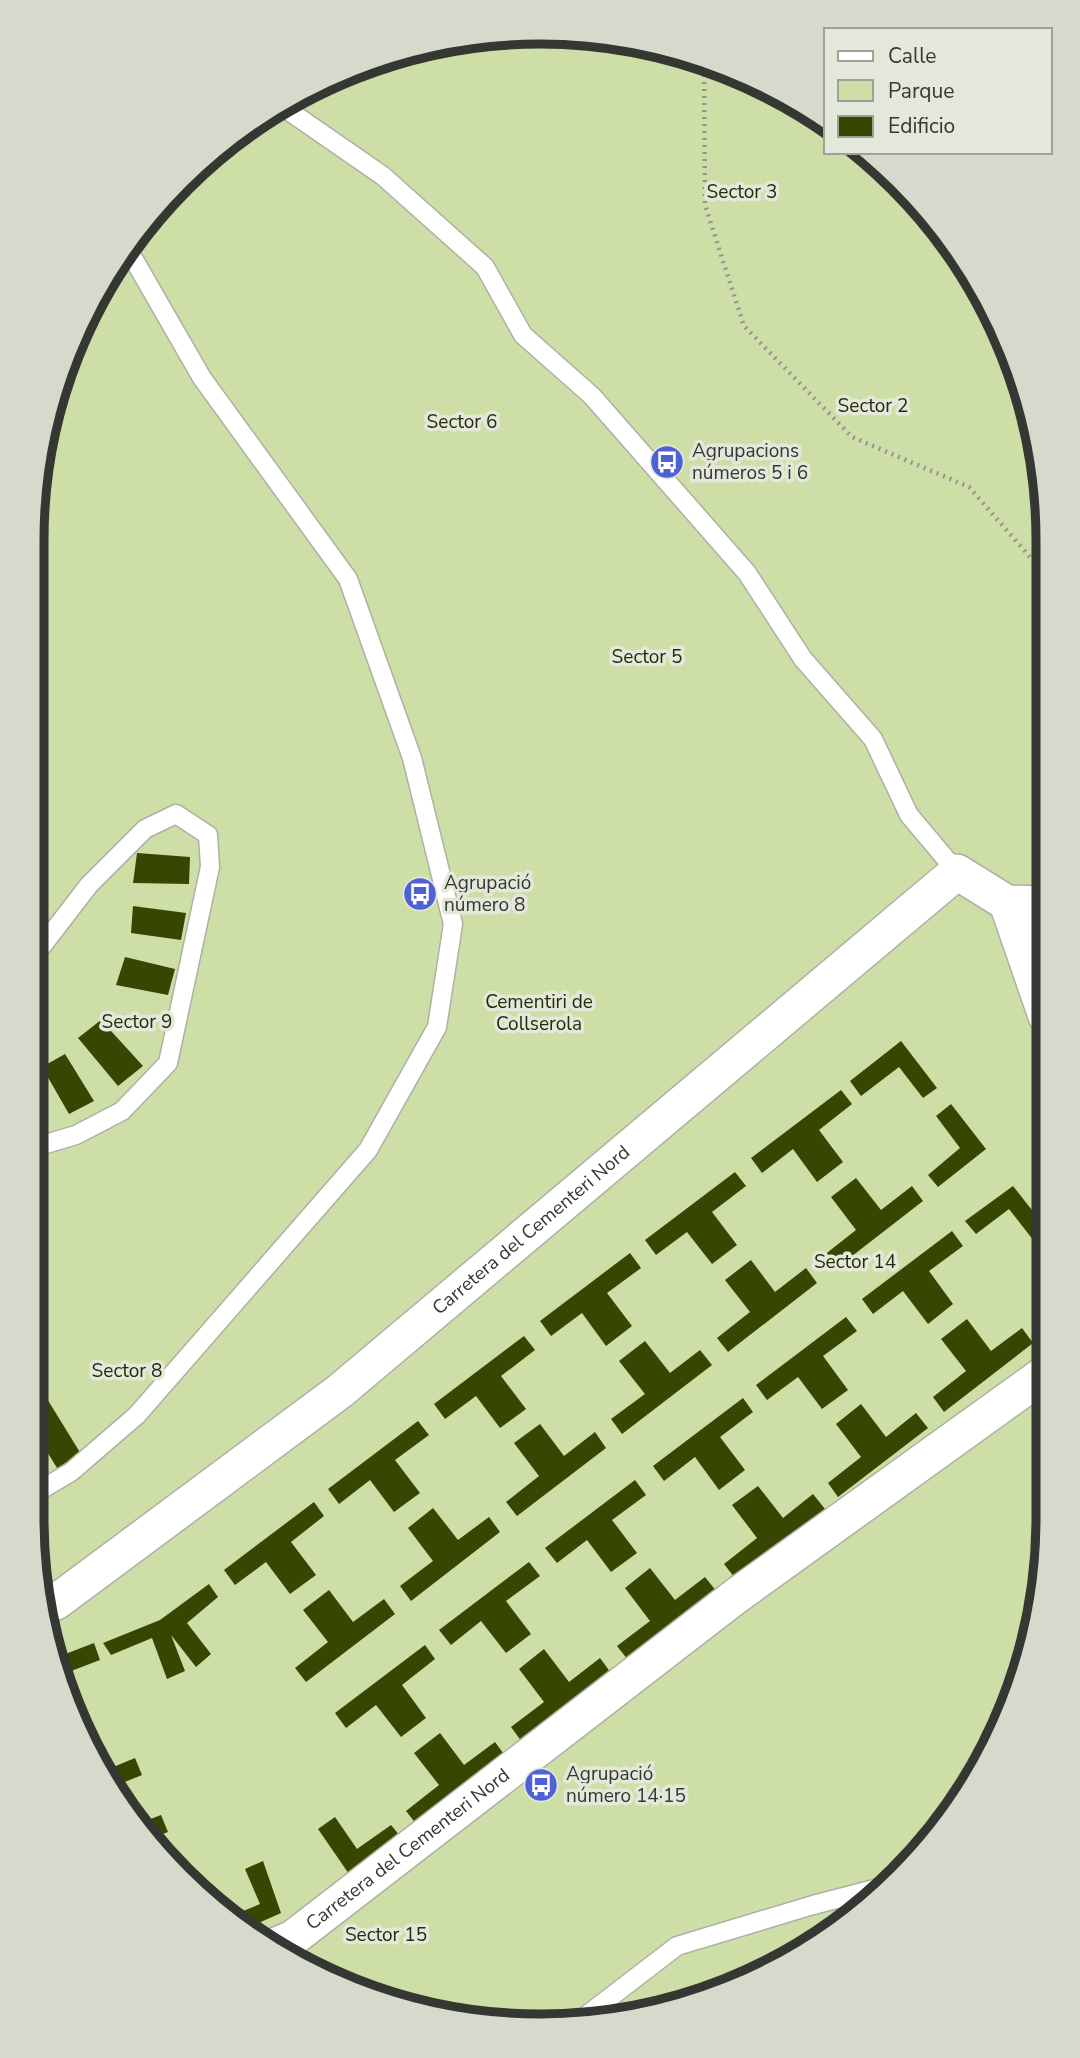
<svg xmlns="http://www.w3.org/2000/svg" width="1080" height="2058" font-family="'Nunito Sans',sans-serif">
<rect width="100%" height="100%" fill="#e4e8db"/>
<path fill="#cddea6" d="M574,33L672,49L765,84L826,125V152H867L875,157L963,257L1010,346L1044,473L1047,1551L1031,1650L996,1743L943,1828L876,1900L735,1988L574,2025L409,2009L258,1941L137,1828L59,1682L32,1518L33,507L49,409L84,315L137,230L205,157L286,99L377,58L474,36Z"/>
<path fill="#374600" d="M137,853L190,857L189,884L133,883Z
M133,906L186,913L181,940L131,933Z
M125,957L175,969L168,995L116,985Z
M101,1020L143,1066L118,1086L78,1038Z
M901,1041L937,1088L923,1098L899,1067L861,1096L850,1081Z
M65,1054L94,1101L69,1114L42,1067Z
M841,1090L852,1104L819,1130L843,1162L817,1182L793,1149L762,1173L751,1158Z
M32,1100L40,1124L32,1126Z
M951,1104L986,1149L938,1187L928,1175L960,1148L936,1116Z
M735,1172L746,1186L712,1212L737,1245L712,1264L687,1232L656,1255L645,1240Z
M856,1178L881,1210L912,1186L923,1201L834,1270L823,1256L856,1230L831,1197Z
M1013,1186L1046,1228V1232L1034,1241L1009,1209L976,1234L965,1221Z
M952,1231L963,1246L929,1271L953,1304L928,1324L903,1291L873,1314L862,1299Z
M630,1253L641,1268L607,1293L632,1326L606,1346L582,1313L551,1336L540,1321Z
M751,1260L775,1292L806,1268L817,1283L728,1352L717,1338L750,1312L725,1280Z
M1047,1312V1327L1040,1318Z
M846,1317L857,1331L823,1356L848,1390L822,1409L798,1377L767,1400L756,1385Z
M967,1319L991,1351L1022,1328L1033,1343L944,1412L933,1397L966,1371L941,1339Z
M524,1336L535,1350L501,1376L526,1409L500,1428L476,1396L445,1419L434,1404Z
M645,1341L670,1373L700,1350L712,1365L622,1434L611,1419L645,1394L619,1361Z
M41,1389L81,1454L57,1468L32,1427V1394Z
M743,1398L753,1412L720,1437L745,1470L719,1490L695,1457L664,1481L653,1466Z
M861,1404L886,1437L916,1413L928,1428L838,1497L828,1483L861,1457L836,1424Z
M418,1421L429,1435L395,1460L420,1493L394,1512L370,1480L339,1504L328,1489Z
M540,1424L564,1456L595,1432L606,1448L517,1516L506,1502L539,1476L514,1443Z
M635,1480L646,1495L612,1520L637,1553L611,1572L587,1540L557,1563L545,1548Z
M758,1486L783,1518L813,1494L825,1509L735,1578L724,1564L757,1538L732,1505Z
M314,1502L324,1516L291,1542L316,1575L290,1594L266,1562L235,1585L224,1570Z
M433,1508L458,1540L489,1517L500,1532L411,1601L400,1586L433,1561L408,1528Z
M529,1562L540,1576L506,1601L531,1634L506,1653L481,1621L451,1645L439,1630Z
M650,1568L675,1600L705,1577L717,1592L628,1660L617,1646L650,1621L625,1588Z
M209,1584L218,1597L187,1623L211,1654L196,1667L171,1635L185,1671L167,1679L152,1638L111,1655L103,1643L160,1620Z
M329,1590L353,1622L384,1599L395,1614L306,1682L295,1668L328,1642L303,1610Z
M94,1643L100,1660L58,1676L55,1658Z
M425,1645L435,1659L402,1685L426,1718L401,1737L376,1705L346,1728L335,1713Z
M544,1649L569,1682L600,1658L611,1673L522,1742L511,1727L544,1702L519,1669Z
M440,1733L464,1765L495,1742L506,1757L417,1825L406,1811L439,1785L414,1753Z
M135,1758L142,1775L115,1786L106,1770Z
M161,1815L168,1832L149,1839L135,1825Z
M335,1817L357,1849L391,1825L400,1836L349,1874L318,1829Z
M263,1861L281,1913L245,1929L231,1916L260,1904L245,1869Z"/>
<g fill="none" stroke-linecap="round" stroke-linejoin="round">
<g stroke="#adb1a5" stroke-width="21">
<path id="lane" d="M279,104L383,176L485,267L523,335L592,396L747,573L803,659L873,739L909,815L957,872
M32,1148L76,1135L122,1111L168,1063L210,867L208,835L176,814L145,829L89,885L32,959
M32,1495L71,1472L137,1415L368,1150L437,1027L453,924L412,758L348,579L202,378L133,258L125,249
M574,2025L677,1946L813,1905L890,1885"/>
</g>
<g stroke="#adb1a5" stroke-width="38">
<g id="street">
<path d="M1007,903L1046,1016"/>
<path id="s1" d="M46,1605L56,1602L340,1391L957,872L1007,903L1045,904"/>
<path id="s2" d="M272,1947L293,1938L736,1596L1047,1372"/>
</g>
</g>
<path stroke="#93968d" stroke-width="4.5" stroke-dasharray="2 5" stroke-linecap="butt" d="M704,61L705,205L744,326L852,437L969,487L1044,573"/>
<use href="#lane" stroke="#fff" stroke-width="18"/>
<use href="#street" stroke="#fff" stroke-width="35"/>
</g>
<defs>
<g id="bus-disc" transform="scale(1.75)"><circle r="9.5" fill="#4e61d6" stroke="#e4e8db"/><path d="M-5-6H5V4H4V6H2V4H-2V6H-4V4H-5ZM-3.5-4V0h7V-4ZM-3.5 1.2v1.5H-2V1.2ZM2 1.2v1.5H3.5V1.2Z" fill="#fff"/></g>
</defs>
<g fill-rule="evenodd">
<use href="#bus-disc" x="667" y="462"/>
<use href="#bus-disc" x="420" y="894"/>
<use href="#bus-disc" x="541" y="1785"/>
</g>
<g text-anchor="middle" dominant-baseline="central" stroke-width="7" stroke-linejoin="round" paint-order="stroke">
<g font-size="19" fill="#242d09" stroke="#e4e8db">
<text x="742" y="192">Sector 3</text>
<text x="873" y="406">Sector 2</text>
<text x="462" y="422">Sector 6</text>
<text x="647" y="657">Sector 5</text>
<text x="539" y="1002">Cementiri de<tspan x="539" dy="22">Collserola</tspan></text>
<text x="137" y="1022">Sector 9</text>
<text x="855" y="1262">Sector 14</text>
<text x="127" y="1371">Sector 8</text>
<text x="386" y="1935">Sector 15</text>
</g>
<g font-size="19" fill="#353732" stroke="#e4e8db" text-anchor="start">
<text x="692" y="451">Agrupacions<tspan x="692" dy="22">números 5 i 6</tspan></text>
<text x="444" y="883">Agrupació<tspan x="444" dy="22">número 8</tspan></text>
<text x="566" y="1774">Agrupació<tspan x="566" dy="22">número 14·15</tspan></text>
</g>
<g font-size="19" fill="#353732" stroke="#e4e8db">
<text stroke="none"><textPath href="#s1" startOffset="614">Carretera del Cementeri Nord</textPath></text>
<text stroke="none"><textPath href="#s2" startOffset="168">Carretera del Cementeri Nord</textPath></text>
</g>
</g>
<path d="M0 0H1080V2058H0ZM540 44H540A496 496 0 0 1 1036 540V1518A496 496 0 0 1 540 2014H540A496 496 0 0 1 44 1518V540A496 496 0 0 1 540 44Z" fill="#d6dacd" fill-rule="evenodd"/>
<path fill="none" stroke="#353732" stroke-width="9" d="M540 44H540A496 496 0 0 1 1036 540V1518A496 496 0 0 1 540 2014H540A496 496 0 0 1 44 1518V540A496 496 0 0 1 540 44Z"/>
<rect x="824" y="28" width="228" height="126" fill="#e4e8db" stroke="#9ea197" stroke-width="2"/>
<rect x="838" y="51" width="35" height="10" fill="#ffffff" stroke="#9ea197" stroke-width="2"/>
<text x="888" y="63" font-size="21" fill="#353732">Calle</text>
<rect x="838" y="80" width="35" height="21" fill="#cddea6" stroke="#9ea197" stroke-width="2"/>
<text x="888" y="98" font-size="21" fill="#353732">Parque</text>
<rect x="838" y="116" width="35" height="21" fill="#374600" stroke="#9ea197" stroke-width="2"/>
<text x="888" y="133" font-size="21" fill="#353732">Edificio</text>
</svg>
